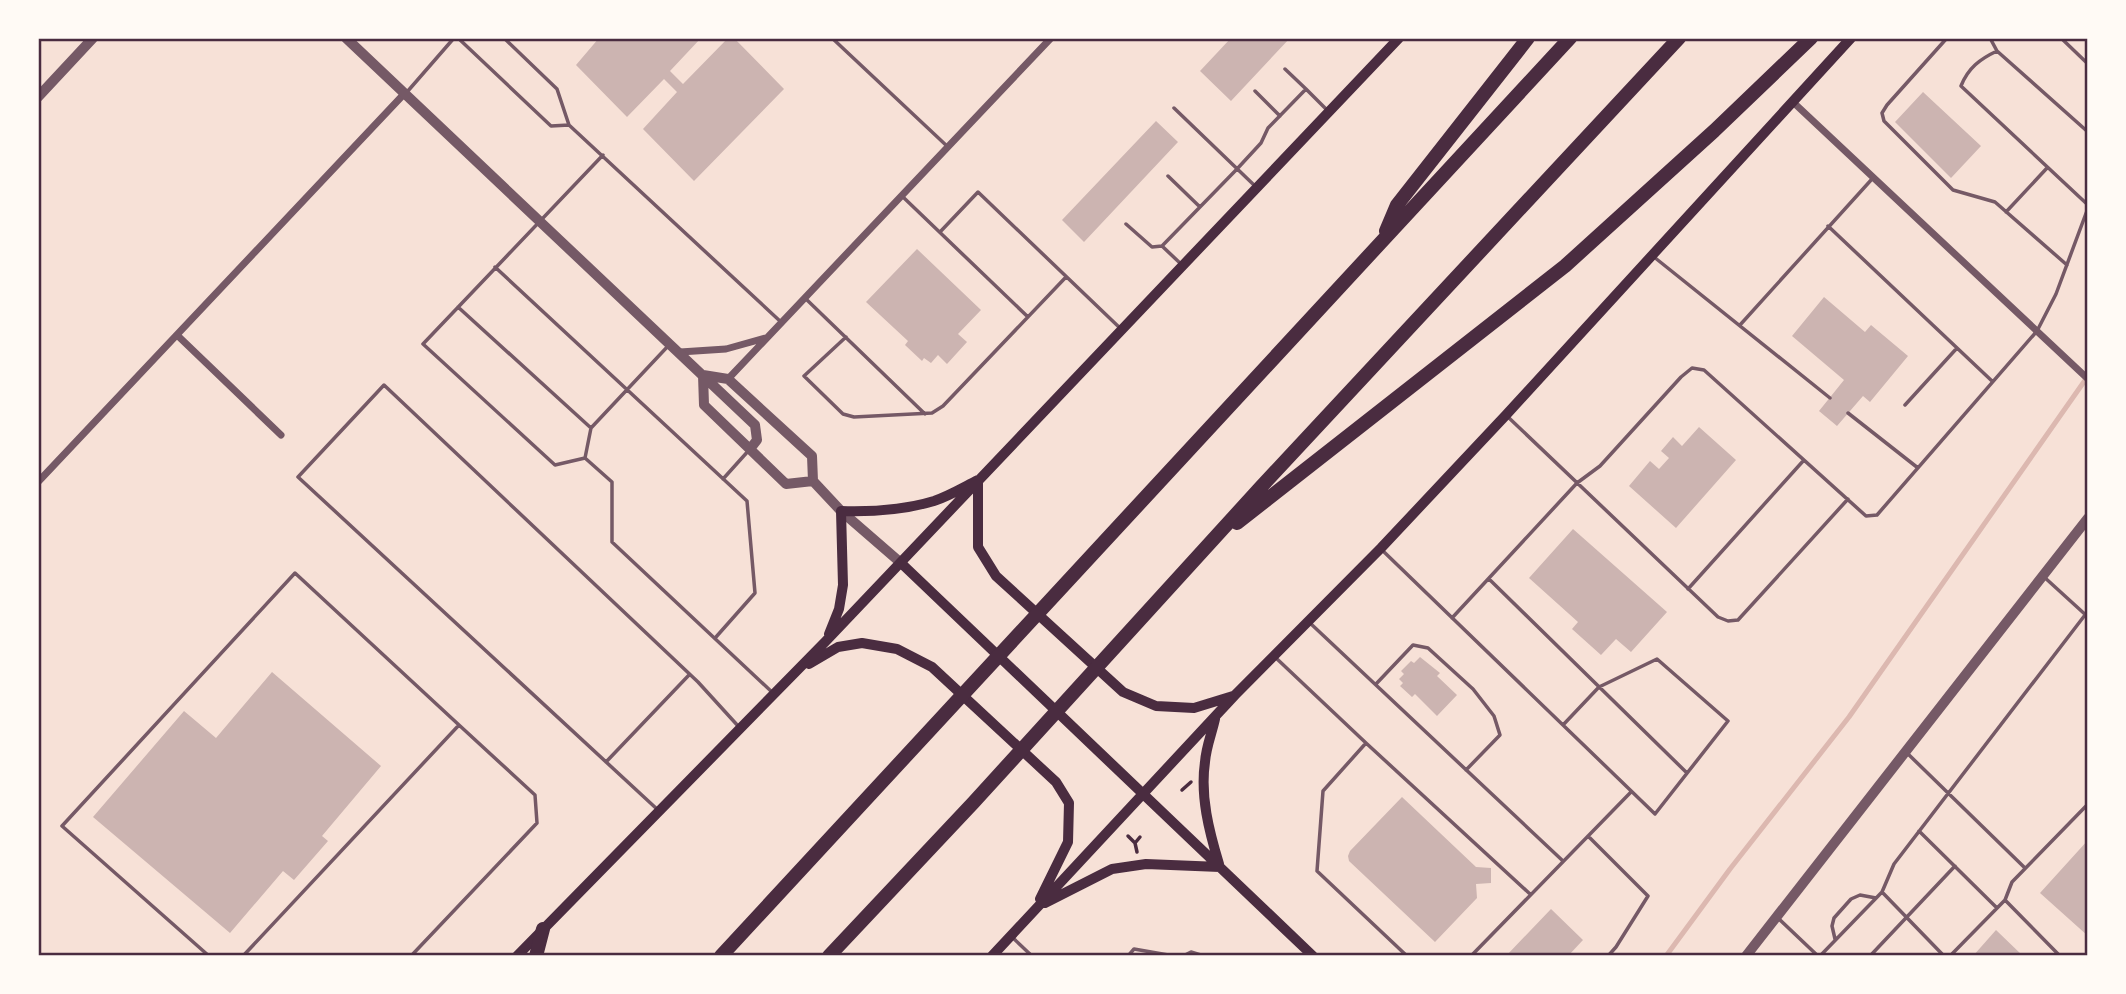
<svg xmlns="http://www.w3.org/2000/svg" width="2126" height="994" font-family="Ubuntu,sans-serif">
<rect width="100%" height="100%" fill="#f7e1d7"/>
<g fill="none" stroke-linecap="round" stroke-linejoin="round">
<path stroke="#dcb8b0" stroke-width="5" d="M1666,956L1730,869L1849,717L2088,376"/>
</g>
<path fill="#ccb4b1" d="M599,38H701L670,71L683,84L728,38H734L784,89L694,181L643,129L677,92L664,79L627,117L576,65Z
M1231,38H1290L1231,101L1200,71Z
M1923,92L1981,146L1951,178L1895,122Z
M1156,121L1178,142L1084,242L1062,220Z
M917,249L981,310L958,334L967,342L947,364L938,355L931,363L924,358L922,361L905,345L908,341L866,302Z
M1824,297L1865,332L1871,325L1908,356L1870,402L1863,396L1837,426L1819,411L1844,380L1792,336Z
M1699,427L1736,460L1676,528L1629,486L1650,461L1659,469L1669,458L1661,451L1673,437L1682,446Z
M1573,529L1667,612L1631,652L1616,639L1601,655L1572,629L1578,622L1529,578Z
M1420,657L1440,673L1437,676L1457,695L1437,716L1415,694L1412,697L1400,686L1403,683L1399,679L1404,674L1401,671L1411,661L1414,663Z
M272,672L381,766L322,836L328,841L294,880L283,871L230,933L93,817L184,711L216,738Z
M1402,797L1476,867L1491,868V883L1476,884L1477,898L1435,942L1349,861L1348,856L1350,851Z
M2088,840V936L2040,893Z
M1551,909L1583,940L1568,956H1506Z
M1996,930L2023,956H1973Z"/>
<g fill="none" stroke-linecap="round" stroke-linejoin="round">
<path stroke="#4a2c40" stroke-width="3.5" d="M1182,790L1191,782
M1128,836L1135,843
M1137,852L1135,843L1140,837"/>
<path stroke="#755966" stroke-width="3.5" d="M458,38L551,126L569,125
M504,38L557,89L569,125L781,322
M832,38L948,147
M1947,38L1887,105L1882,113L1884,121L1953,190L1995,202L2067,265
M1990,38L1997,51
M2061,38L2088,64
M1285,69L1306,89
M1255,91L1280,116
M407,92L454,38
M1174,108L1255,186
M2088,132L1997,51C1980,59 1968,68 1961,86L2088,205
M1168,176L1200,207
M903,197L1028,317
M2006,212L2047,168
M1126,224L1152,247L1162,246L1237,169L1261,143L1268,128L1306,89L1328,111
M1828,226L1992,381
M940,232L978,192L1121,329
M1162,246L1181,264
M1654,257L1830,398
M495,267L747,501L755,593L716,637
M806,299L925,414
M458,307L591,428
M1740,325L1872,179
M846,337L804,376L843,414L854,417L932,413L943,406L1066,277
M1905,405L1957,348
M1848,413L1918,468
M1508,417L1718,617L1728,621L1738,620L1848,499
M585,458L555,465L423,344L603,155
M585,458L612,482V542L773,693
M585,458L591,428L669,345
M723,479L750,449
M1382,550L1655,814L1728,721L1657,659L1599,687L1563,725
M2043,576L2088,617
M1489,579L1687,773
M1688,589L1804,460
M1452,618L1577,483L1600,466L1681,377L1692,368L1704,370L1866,516L1877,515L2037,331L2056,294L2088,208
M1310,623L1563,861
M1276,658L1366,743L1323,791L1317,871L1407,956
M1376,684L1413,645L1428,648L1473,689L1494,716L1500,735L1466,770
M1366,743L1530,894
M1906,752L2025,868
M606,762L689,675
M658,810L298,477L384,385L698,682L739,727
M1919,831L1997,908
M1588,836L1648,896L1616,947L1608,956
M1882,892L1944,956
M2005,900L2060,956
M1778,918L1818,956
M1012,937L1032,956
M1835,939L1832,926L1834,918L1851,899L1860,895L1876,898
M209,956L62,826L295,573L459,725L243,956
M411,956L537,823L535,795L459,725
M1128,956L1134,949L1174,956
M1183,956L1191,952L1204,956
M1471,956L1631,792
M1820,956L1882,892L1894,864L2085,615
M1870,956L1955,866
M1950,956L2005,900L2012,882L2088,804"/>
<path stroke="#755966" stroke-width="7" d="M1794,103L2088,379
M177,335L281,435
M680,352L726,349L765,338
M728,379L1051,38
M38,482L404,94"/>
<path stroke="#755966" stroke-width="10" d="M346,38L755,425L757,440L750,449
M38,97L93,38
M703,375L728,379L812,456L813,481L841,511L901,563
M703,375L704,405L786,484L813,481
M1746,956L2088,518"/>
<path stroke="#4a2c40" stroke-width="10" d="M901,563L1313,956
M829,634L839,609L843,585L841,511C873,512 904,510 934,501C949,496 964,487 978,480V547L996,576L1123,692L1156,706L1194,708L1233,696
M809,664L838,647L862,643L897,649L932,667L1056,782L1069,803L1068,842L1040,899
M1215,719C1212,733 1206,747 1205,762C1200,796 1209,831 1219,864
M1045,903L1112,869L1146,864L1220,867
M517,956L825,642L1399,38
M992,956L1235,695L1381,548L1506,415L1851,38"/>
<path stroke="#4a2c40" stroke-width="14" d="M1386,231L1397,205L1528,38
M1237,523L1565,266L1714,131L1811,38
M536,956L543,929
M721,956L1570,38
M829,956L973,803L1260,488L1679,38"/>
</g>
<rect width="2126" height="994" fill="none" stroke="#fffaf5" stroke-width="80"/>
<rect x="40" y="40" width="2046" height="914" fill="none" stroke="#4a2c40" stroke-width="2.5"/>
</svg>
